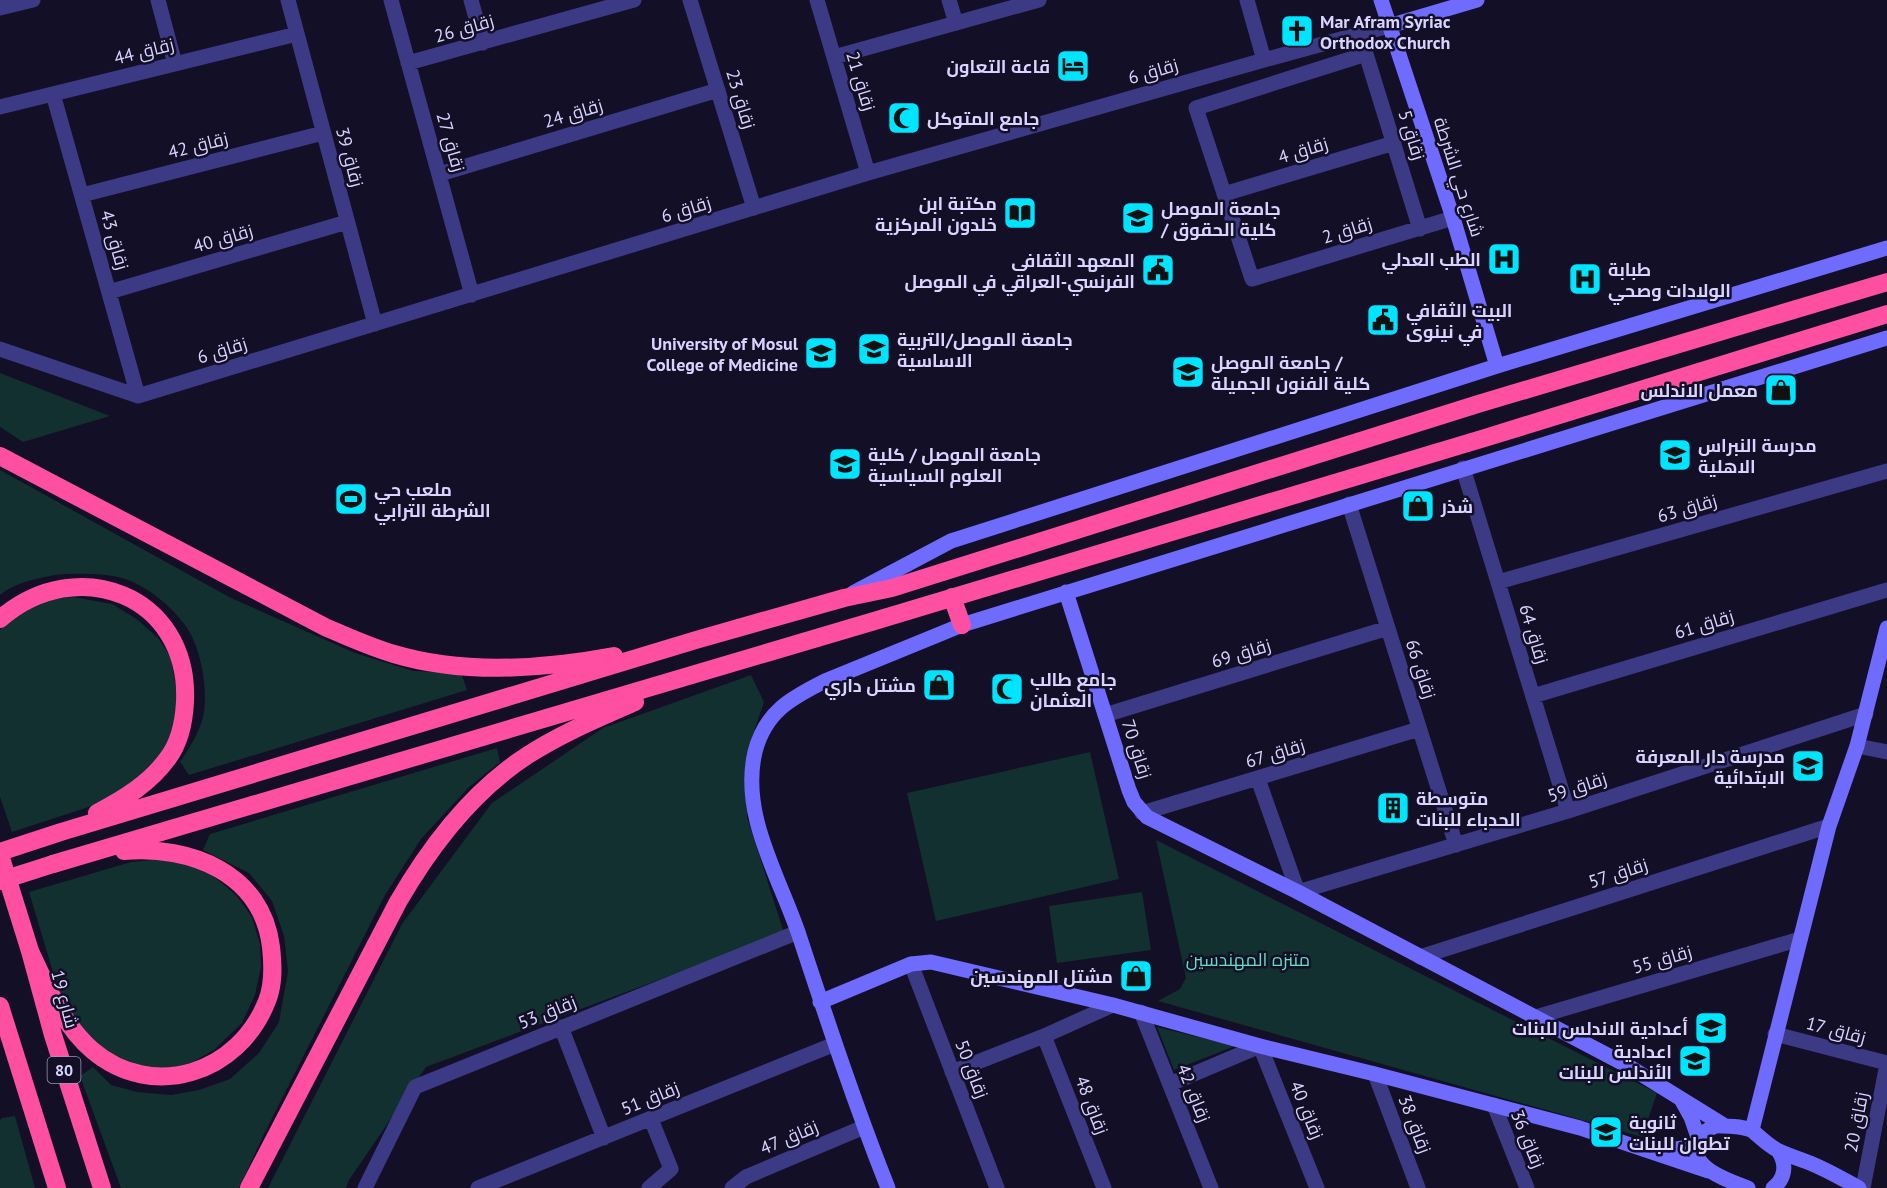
<svg xmlns="http://www.w3.org/2000/svg" width="1887" height="1188" font-family="'PT Sans',Cairo,sans-serif">
<rect width="100%" height="100%" fill="#130f26"/>
<path fill="#12302f" d="M0,373L110,416L23,442L0,427Z
M0,470L231,598L355,653L413,671L461,673L467,690L189,775L180,762C189,749 199,733 203,717C209,692 201,646 185,625C171,606 149,588 128,580C111,573 73,573 55,575C37,578 14,583 0,595Z
M73,597L112,604L138,620L159,639L171,658L180,712L160,762L113,799L12,832L0,797V630C22,602 39,601 73,597Z
M751,675L764,702L750,743L747,817L784,933L426,1067L349,1180L346,1188H268L402,924L492,803L603,728Z
M497,748L500,762L469,787L421,839L385,895L263,1136L239,1188H121L80,1076L93,1067L111,1085L137,1092L171,1095L199,1090L230,1079L259,1053L279,1022L288,971L284,936L272,901L249,873L203,850L210,834Z
M1090,752L1119,879L936,921L907,793Z
M1156,840L1657,1093L1642,1137L1158,1001L1180,989L1186,978Z
M163,859L191,866L213,876L236,895L252,917L260,944L261,967L255,995L242,1023L214,1050L182,1068L152,1070L113,1063L79,1035L62,1002L29,892L131,862Z
M1142,892L1151,950L1057,963L1049,906Z
M1157,1027L1235,1046L1174,1070Z
M15,1116L35,1188H0V1120L2,1118Z"/>
<g fill="none" stroke-linecap="round" stroke-linejoin="round">
<path stroke="#3d3a85" stroke-width="15" d="M158,0L175,64
M288,0L375,324
M391,0L472,295
M471,0L483,43
M690,0L754,208
M817,0L868,173
M949,0L956,23
M1247,0L1264,60
M0,8L33,0
M834,57L1039,0
M408,63L634,0
M53,94L138,396
M0,107L297,34
M440,174L718,90
M1224,194L1394,143
M82,195L323,133
M1420,229L1366,54L1196,108L1252,279L1453,218
M109,292L347,222
M0,349L138,396L868,173L1264,60L1389,26
M1463,468L1568,811
M1349,504L1456,845
M1498,582L1887,471
M1533,696L1887,590
M1105,715L1388,628
M1857,746L1887,752
M1258,779L1298,892L1568,811L1866,714
M1142,813L1419,729
M1420,957L1829,826
M911,964L997,1188
M1141,1012L1211,1188
M1536,1017L1800,939
M561,1027L604,1138
M1775,1034L1887,1063
M1044,1036L1104,1188
M952,1072L1044,1036L1113,1005
M1375,1074L1418,1188
M1170,1084L1260,1046L1317,1188
M1494,1105L1527,1188
M365,1188L415,1087L798,932
M478,1188L835,1044
M649,1188L671,1169L651,1119
M732,1188L746,1177L864,1127
M1863,1188L1887,1064"/>
<path stroke="#6f6bff" stroke-width="15" d="M1381,0L1453,218L1497,366
M1389,26L1477,0
M1066,592L1129,790L1134,802L1147,817L1298,892L1628,1066L1725,1126
M853,593L951,541L1497,366L1887,248
M820,1002L911,964L931,962L1113,1005L1260,1046L1375,1074L1580,1128L1708,1171
M1681,1099L1691,1117L1699,1140
M1752,1130L1829,826L1857,746L1887,628
M1660,1151L1698,1146
M888,1188C855,1105 827,1020 799,935C780,878 740,815 755,752C765,712 791,698 825,681L962,625L1887,338
M1748,1188C1729,1181 1679,1165 1702,1135C1707,1129 1715,1125 1722,1126C1730,1126 1748,1127 1754,1132C1762,1139 1769,1146 1779,1151C1789,1156 1800,1159 1810,1163C1827,1170 1843,1179 1859,1188
M1773,1188C1785,1179 1787,1165 1779,1152"/>
<path stroke="#ff4fa3" stroke-width="18" d="M0,456L325,627C348,637 370,647 394,654C464,675 544,669 614,656
M952,597L962,625
M0,619C77,552 190,595 185,702C184,721 180,742 168,758C150,783 124,799 97,813
M0,852L61,832L696,640L844,598L892,588L1478,404L1887,282
M0,855L30,951L53,1035L102,1188
M53,864L871,622L1488,437L1887,314
M30,951C46,985 63,1025 92,1050C153,1102 239,1073 267,1001C274,984 273,965 271,947C262,873 190,845 124,851
M0,1006L57,1188
M249,1188L398,902C431,845 472,791 528,755C562,733 599,718 635,702"/>
<path stroke="#ff4fa3" stroke-width="18" d="M0,881L53,864"/>
</g>
<defs>
<g id="church-square" transform="scale(1.725)"><rect x="-9" y="-9" width="18" height="18" rx="4" fill="#00e5ff" stroke="#130f26"/><path d="M-1.2-6h2.4v3.5h3.3v2.4h-3.3V6h-2.4V-.1h-3.3v-2.4h3.3Z" fill="#111"/></g>
<g id="hotel-square" transform="scale(1.725)"><rect x="-9" y="-9" width="18" height="18" rx="4" fill="#00e5ff" stroke="#130f26"/><path d="M-6-4.5h1.5V1H6V5H4.5V3h-9V5H-6ZM-4 0a1.8 1.8 0 1 1 3.6 0ZM.5 0V-2.5h3Q6-2.5 6 0Z" fill="#111"/></g>
<g id="mosque-square" transform="scale(1.725)"><rect x="-9" y="-9" width="18" height="18" rx="4" fill="#00e5ff" stroke="#130f26"/><path d="M3.5-4.9A6 6 0 1 0 3.5 4.9A5 5 0 1 1 3.5-4.9Z" fill="#111"/></g>
<g id="library-square" transform="scale(1.725)"><rect x="-9" y="-9" width="18" height="18" rx="4" fill="#00e5ff" stroke="#130f26"/><path d="M-6-4Q-3-5.5-.7-3.5V5Q-3 3-6 4ZM6-4Q3-5.5 .7-3.5V5Q3 3 6 4Z" fill="#111"/></g>
<g id="university-square" transform="scale(1.725)"><rect x="-9" y="-9" width="18" height="18" rx="4" fill="#00e5ff" stroke="#130f26"/><path d="M0-5L7-2L0 1L-7-2ZM-4 1L0 2.5L4 1V4Q0 6-4 4Z" fill="#111"/></g>
<g id="hospital-square" transform="scale(1.725)"><rect x="-9" y="-9" width="18" height="18" rx="4" fill="#00e5ff" stroke="#130f26"/><path d="M-5-5h3v3.5h4V-5h3V5h-3V1.5h-4V5h-3Z" fill="#111"/></g>
<g id="civic-square" transform="scale(1.725)"><rect x="-9" y="-9" width="18" height="18" rx="4" fill="#00e5ff" stroke="#130f26"/><path d="M-.6-6.5H3V-4.5H.6V-3L4-1V1h2V6H-6V1h2V-1L-.6-3ZM-1.2 2.5V6h2.4V2.5Z" fill="#111"/></g>
<g id="shop-square" transform="scale(1.725)"><rect x="-9" y="-9" width="18" height="18" rx="4" fill="#00e5ff" stroke="#130f26"/><path d="M-5-2.5h2.3a2.7 3.5 0 0 1 5.4 0H5L5.5 6h-11ZM-1.5-2.5h3a1.5 2.3 0 0 0-3 0Z" fill="#111"/></g>
<g id="school-square" transform="scale(1.725)"><rect x="-9" y="-9" width="18" height="18" rx="4" fill="#00e5ff" stroke="#130f26"/><path d="M0-5L7-2L0 1L-7-2ZM-4 1L0 2.5L4 1V4Q0 6-4 4Z" fill="#111"/></g>
<g id="stadium-square" transform="scale(1.725)"><rect x="-9" y="-9" width="18" height="18" rx="4" fill="#00e5ff" stroke="#130f26"/><path d="M0-5a6.5 5 0 1 0 0 10a6.5 5 0 1 0 0-10ZM-3.5-1.8h7v3.6h-7Z" fill="#111"/></g>
<g id="building-square" transform="scale(1.725)"><rect x="-9" y="-9" width="18" height="18" rx="4" fill="#00e5ff" stroke="#130f26"/><path d="M-4-6H4V6H1V3H-1V6H-4ZM-2.5-4.3h1.7v1.8h-1.7ZM.8-4.3h1.7v1.8H.8ZM-2.5-1h1.7V.8h-1.7ZM.8-1h1.7V.8H.8Z" fill="#111"/></g>
</defs>
<g fill-rule="evenodd">
<use href="#church-square" x="1297" y="31"/>
<use href="#hotel-square" x="1073" y="66"/>
<use href="#mosque-square" x="904" y="118"/>
<use href="#library-square" x="1020" y="213"/>
<use href="#university-square" x="1138" y="218"/>
<use href="#hospital-square" x="1504" y="259"/>
<use href="#civic-square" x="1158" y="270"/>
<use href="#hospital-square" x="1585" y="279"/>
<use href="#civic-square" x="1383" y="320"/>
<use href="#university-square" x="874" y="349"/>
<use href="#university-square" x="821" y="353"/>
<use href="#university-square" x="1188" y="372"/>
<use href="#shop-square" x="1781" y="390"/>
<use href="#school-square" x="1675" y="455"/>
<use href="#university-square" x="845" y="464"/>
<use href="#stadium-square" x="351" y="499"/>
<use href="#shop-square" x="1418" y="506"/>
<use href="#shop-square" x="939" y="685"/>
<use href="#mosque-square" x="1007" y="689"/>
<use href="#school-square" x="1808" y="766"/>
<use href="#building-square" x="1393" y="808"/>
<use href="#shop-square" x="1136" y="976"/>
<use href="#school-square" x="1711" y="1028"/>
<use href="#school-square" x="1695" y="1061"/>
<use href="#school-square" x="1606" y="1132"/>
</g>
<g text-anchor="middle" dominant-baseline="central" stroke-width="5" stroke-linejoin="round" paint-order="stroke">
<rect fill="#130f26" stroke="#9e99be" stroke-width="1.5" x="47.5" y="1057" width="33" height="26" rx="4.5"/>
<g font-size="16" font-weight="bold" fill="#d9d4ff">
<text x="64" y="1070">80</text>
</g>
<g font-size="18" font-weight="bold" fill="#d9d4ff" stroke="#130f26" text-anchor="start">
<text x="1320" y="21">Mar Afram Syriac<tspan x="1320" dy="21">Orthodox Church</tspan></text>
<text x="1050" y="66" text-anchor="end">قاعة التعاون</text>
<text x="927" y="118">جامع المتوكل</text>
<text x="997" y="203" text-anchor="end">مكتبة ابن<tspan x="997" dy="21">خلدون المركزية</tspan></text>
<text x="1161" y="208">جامعة الموصل<tspan x="1161" dy="21">/ كلية الحقوق</tspan></text>
<text x="1481" y="259" text-anchor="end">الطب العدلي</text>
<text x="1135" y="260" text-anchor="end">المعهد الثقافي<tspan x="1135" dy="21">الفرنسي-العراقي في الموصل</tspan></text>
<text x="1608" y="269">طبابة<tspan x="1608" dy="21">الولادات وصحي</tspan></text>
<text x="1406" y="310">البيت الثقافي<tspan x="1406" dy="21">في نينوى</tspan></text>
<text x="897" y="339">جامعة الموصل/التربية<tspan x="897" dy="21">الاساسية</tspan></text>
<text x="798" y="343" text-anchor="end">University of Mosul<tspan x="798" dy="21">College of Medicine</tspan></text>
<text x="1211" y="362">جامعة الموصل /<tspan x="1211" dy="21">كلية الفنون الجميلة</tspan></text>
<text x="1758" y="390" text-anchor="end">معمل الاندلس</text>
<text x="1698" y="445">مدرسة النبراس<tspan x="1698" dy="21">الاهلية</tspan></text>
<text x="868" y="454">جامعة الموصل / كلية<tspan x="868" dy="21">العلوم السياسية</tspan></text>
<text x="374" y="489">ملعب حي<tspan x="374" dy="21">الشرطة الترابي</tspan></text>
<text x="1441" y="506">شذر</text>
<text x="1030" y="679">جامع طالب<tspan x="1030" dy="21">العثمان</tspan></text>
<text x="916" y="685" text-anchor="end">مشتل داري</text>
<text x="1785" y="756" text-anchor="end">مدرسة دار المعرفة<tspan x="1785" dy="21">الابتدائية</tspan></text>
<text x="1416" y="798">متوسطة<tspan x="1416" dy="21">الحدباء للبنات</tspan></text>
<text x="1113" y="976" text-anchor="end">مشتل المهندسين</text>
<text x="1688" y="1028" text-anchor="end">أعدادية الاندلس للبنات</text>
<text x="1672" y="1051" text-anchor="end">اعدادية<tspan x="1672" dy="21">الأندلس للبنات</tspan></text>
<text x="1629" y="1122">ثانوية<tspan x="1629" dy="21">تطوان للبنات</tspan></text>
</g>
<g font-size="18" fill="#d9d4ff" stroke="#130f26">
<text transform="translate(464 28) rotate(-16)">زقاق 26</text>
<text transform="translate(144 51) rotate(-14)">زقاق 44</text>
<text transform="translate(1153 71) rotate(-16)">زقاق 6</text>
<text transform="translate(861 81) rotate(73)">زقاق 21</text>
<text transform="translate(741 99) rotate(73)">زقاق 23</text>
<text transform="translate(573 113) rotate(-17)">زقاق 24</text>
<text transform="translate(1412 135) rotate(73)">زقاق 5</text>
<text transform="translate(451 142) rotate(74)">زقاق 27</text>
<text transform="translate(198 145) rotate(-14)">زقاق 42</text>
<text transform="translate(1303 150) rotate(-17)">زقاق 4</text>
<text transform="translate(350 157) rotate(75)">زقاق 39</text>
<text transform="translate(1459 177) rotate(72)">شارع حي الشرطة</text>
<text transform="translate(686 209) rotate(-17)">زقاق 6</text>
<text transform="translate(1347 230) rotate(-17)">زقاق 2</text>
<text transform="translate(223 238) rotate(-16)">زقاق 40</text>
<text transform="translate(115 240) rotate(74)">زقاق 43</text>
<text transform="translate(222 350) rotate(-17)">زقاق 6</text>
<text transform="translate(1687 508) rotate(-16)">زقاق 63</text>
<text transform="translate(1704 624) rotate(-17)">زقاق 61</text>
<text transform="translate(1534 634) rotate(73)">زقاق 64</text>
<text transform="translate(1241 653) rotate(-17)">زقاق 69</text>
<text transform="translate(1421 669) rotate(72)">زقاق 66</text>
<text transform="translate(1137 749) rotate(72)">زقاق 70</text>
<text transform="translate(1275 753) rotate(-17)">زقاق 67</text>
<text transform="translate(1577 787) rotate(-18)">زقاق 59</text>
<text transform="translate(1618 873) rotate(-18)">زقاق 57</text>
<text transform="translate(1662 959) rotate(-16)">زقاق 55</text>
<text transform="translate(65 999) rotate(75)">شارع 19</text>
<text transform="translate(547 1012) rotate(-22)">زقاق 53</text>
<text transform="translate(1836 1030) rotate(15)">زقاق 17</text>
<text transform="translate(972 1069) rotate(69)">زقاق 50</text>
<text transform="translate(1194 1093) rotate(68)">زقاق 42</text>
<text transform="translate(650 1098) rotate(-22)">زقاق 51</text>
<text transform="translate(1092 1105) rotate(69)">زقاق 48</text>
<text transform="translate(1307 1110) rotate(68)">زقاق 40</text>
<text transform="translate(1856 1122) rotate(-79)">زقاق 20</text>
<text transform="translate(1415 1124) rotate(69)">زقاق 38</text>
<text transform="translate(789 1137) rotate(-23)">زقاق 47</text>
<text transform="translate(1528 1139) rotate(68)">زقاق 36</text>
</g>
<g font-size="18" fill="#5fe0c0" stroke="#130f26">
<text x="1248" y="959">متنزه المهندسين</text>
</g>
</g>
</svg>
